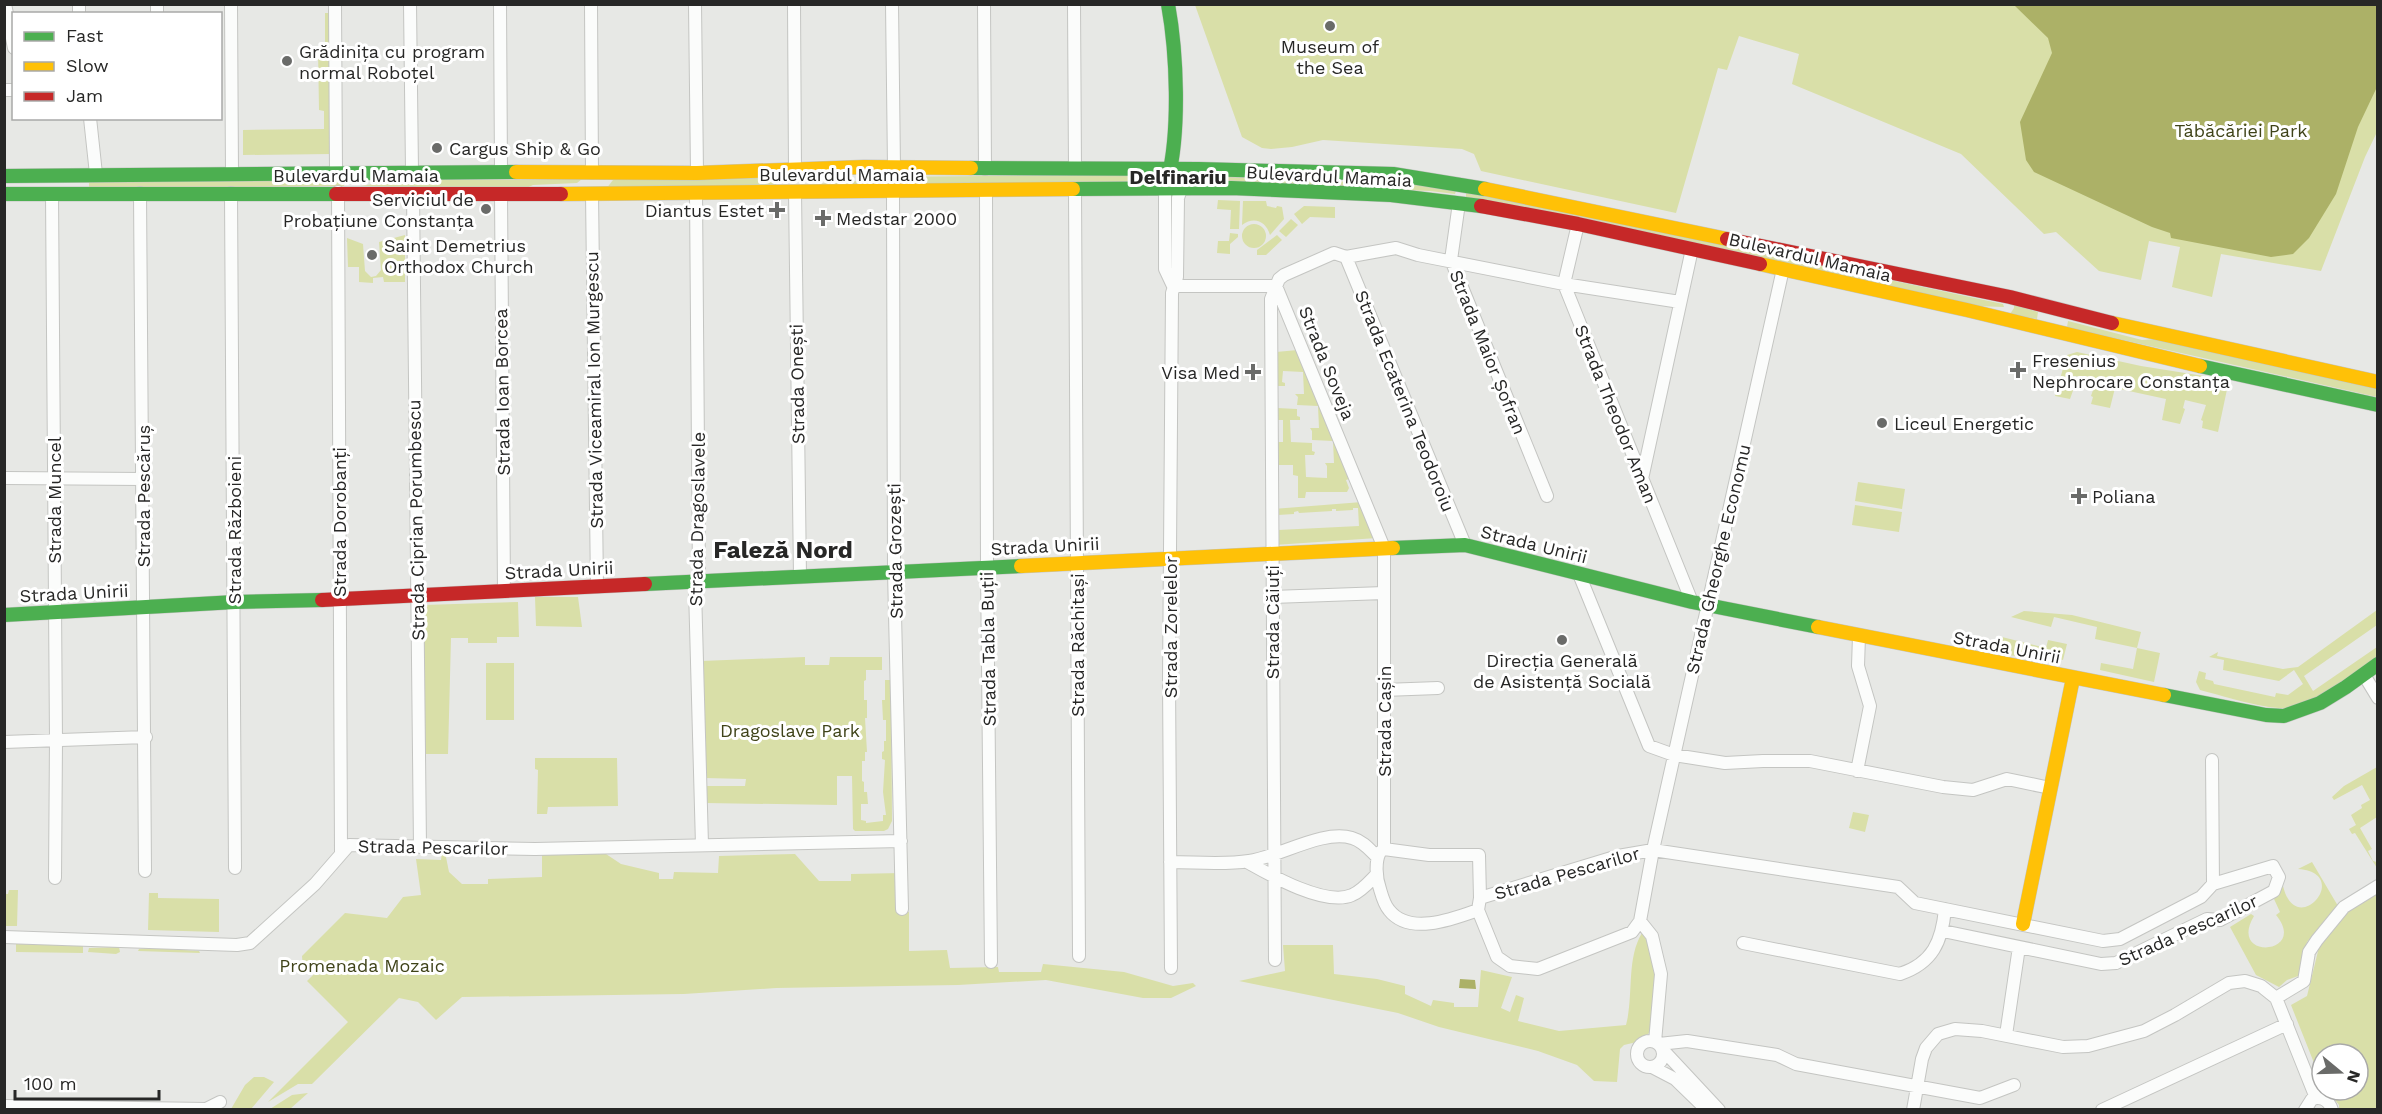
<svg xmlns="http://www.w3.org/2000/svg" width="2382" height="1114" font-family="'Work Sans',sans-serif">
<rect width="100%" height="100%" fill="#e7e8e5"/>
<path fill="#d9dfa8" d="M1195,5H2377V132L2365,157L2321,271L2221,254L2212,297L2172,287L2180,247L2149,241L2141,280L2099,271L2056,232L2044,234L1961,154L1792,84L1799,54L1739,36L1727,70L1718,68L1676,213L1481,171L1474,154L1462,149L1323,140L1292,147L1271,149L1262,148L1242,137Z
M325,13H330L331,154L243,155V130L324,129V111L319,110L318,49L325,48Z
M985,176H1146V182L811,187V184L852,182L874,177Z
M1203,176L1431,185L1457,188L1455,194L1430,191L1204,184Z
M779,177L776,185L606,189L613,180Z
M89,179H347L344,186L89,189Z
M582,179L577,183L533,185L524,189L360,186L404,180Z
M1466,190L2003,304L2004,307L1975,306L1466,198Z
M1218,200L1240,201L1239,229H1230L1231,210L1217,209Z
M1243,201H1266L1267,206L1276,208L1277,206L1282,207L1284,219L1270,235C1266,221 1254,216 1242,225Z
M1304,206L1335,207V218L1310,217L1302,224L1294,214Z
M1291,219L1298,225L1286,237L1279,231Z
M1242 236a12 12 0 1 1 24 0a12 12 0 1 1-24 0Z
M1230,233L1238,234V237L1230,244V254L1217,253L1218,241H1229Z
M405,235V282H384L383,277L373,278V283L359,282V267H348L347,238L363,244L365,271L371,277L376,276L381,270L379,242Z
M1277,235L1282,240L1266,255H1257V250Z
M2014,305L2038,312L2037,319L2010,314L2014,308Z
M2068,321L2142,340L2156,339L2377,388V397L2083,331L2067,327Z
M1298,350L1352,478L1346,480L1349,488L1347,492H1306L1305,498H1298V476L1293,475V465H1278V442H1283V420H1277V408L1297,409V416L1300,417V420H1290L1291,442L1312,443V451L1315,452L1314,455H1305L1306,477L1327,478V466L1325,463H1334L1333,441L1312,440V431L1310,428H1319L1318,406L1297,405L1298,397L1295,394H1304L1303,372L1283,371L1282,382L1285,383V386H1276V352Z
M2077,352L2141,366L2229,380L2218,432L2202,428L2203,421L2201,420L2206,405L2185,400L2183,408L2185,409L2180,424L2162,420L2166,399L2115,388L2110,408L2091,404L2093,397L2091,396L2096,381L2075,376L2073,384L2075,385L2070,399L2055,396L2067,355Z
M1858,482L1905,489L1902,509L1855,501Z
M1362,502L1377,538L1274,545L1278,530L1359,526L1358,508H1353V510L1336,511V509H1332V511L1299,513L1298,511L1294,512V514L1278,515L1273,509Z
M1855,505L1902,512L1899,532L1852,525Z
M535,597H578L582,627L536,626Z
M518,602L519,637H497V643H468V638H451L448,754H424V605Z
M2377,610V625L2304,676L2313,691L2377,647V656C2357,671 2311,707 2286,708C2262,709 2224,696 2200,690L2196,682L2199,671L2206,673L2205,679L2213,681L2214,684L2275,697L2276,693L2288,695L2303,684L2294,670L2279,681L2223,670L2224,660L2209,657L2218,652L2217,656L2283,669L2298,667Z
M2024,611L2072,615L2141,632L2137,648L2160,653L2154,682L2100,670L2101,663L2133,669L2137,648L2095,639L2097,627L2054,617L2051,627L2011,617Z
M2002,637L2046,648L2048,640L2067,644L2063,660L2046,655L2044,661L1998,653Z
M805,657V665H829L830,657H882V670H866V680L864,681V700H867V718H865L867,752H865V761H862V781L864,782V792H867L868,804H861V820L866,821V823L883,821V815H886L883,792L885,760L882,759V752L884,751V741H886V720H883L882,700H885V680H891L892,821L888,829L884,831H855L853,829L852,776H837V805L706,803L705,786H745L746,779L705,778L701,661Z
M486,663H514V720H486Z
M535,758H617L618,806L548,807L547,814H537L538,770L535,769Z
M2377,767V817L2360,828L2372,849L2368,851L2373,861L2377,862V868L2355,833L2352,834L2349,829L2356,825L2351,815L2362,808L2361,805L2370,800L2362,785L2334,800L2332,797L2344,786Z
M1853,812L1869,815L1865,832L1849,828Z
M445,852L449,872L462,884H488V879L542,877V852L606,854L621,864L659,873V879H673L674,872L718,873L719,856L795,854L819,881H851V874L902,873L899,912H909V951L947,950L950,968L998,967L999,972H1041L1043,964L1124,972L1173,986L1193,983L1196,986L1171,998H1143L1046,980L958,985L776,988L684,994L462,997L436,1020L418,1002L399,998L312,1084H298L268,1102L348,1022L307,981L314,974L310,969L303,968L302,956L345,913L387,918L403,897L421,895L416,859L441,860L442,853Z
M2312,862L2338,906L2307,942L2301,975L2287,980L2279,987L2256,975L2230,927L2251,914L2254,916C2227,961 2309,955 2276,915L2280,912L2274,899L2283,886C2296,941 2354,873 2298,869Z
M9,890H18L17,926H5V894H8Z
M2377,891V1109H2339V1105L2327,1090H2358V1054H2322V1083L2291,1005L2307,996L2320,943L2348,909Z
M149,893H158V898L219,899V932L148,930Z
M1642,933C1660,958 1656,1000 1652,1030L1641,1041L1624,1045L1620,1049L1617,1082L1594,1081L1577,1065L1538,1051L1439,1027L1398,1013L1239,981L1285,971L1283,945H1333L1334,974L1377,979L1405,986V994L1431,1006L1433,1000L1454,1003V1007H1478L1481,970L1512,977L1501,1008L1510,1012L1516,995L1524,998L1518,1021L1559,1031L1626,1025C1634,996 1626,959 1642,933Z
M16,944L83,945V953L16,952Z
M119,947L120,952L116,954L88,952L89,948Z
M151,948L199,951L200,953L138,951L139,949Z
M254,1077H264L274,1082L251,1109H231L245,1085Z
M308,1093L290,1109H270L292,1095Z"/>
<path fill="#acb167" d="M2014,5H2377V87L2358,127L2336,194L2309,238L2293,254L2271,257L2171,238L2170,233L2152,227L2034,172L2026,160L2020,122L2052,53L2048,38Z
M1460,979L1475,980L1476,989L1459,988Z"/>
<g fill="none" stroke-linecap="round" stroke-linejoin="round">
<g stroke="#c4c5c2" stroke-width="14">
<path id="street" d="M5,4L14,48
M79,4V14
M157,4V14
M231,4L232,173
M335,4L336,172
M410,4L412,171
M500,4L501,172
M591,4L592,173
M695,4L697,173
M794,4L795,171
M892,4L894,168
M984,4L985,169
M1074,4L1075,169
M4,90H14
M90,118L96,174
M1165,189V269L1173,286
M1075,190L1079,956
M986,191L987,567L991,962
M338,192L341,852
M795,192L800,576
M893,192L894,572L902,909
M140,193L145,871
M231,193L235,868
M413,193L420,847
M696,193L699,581L695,589L702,845
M52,194L56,740L55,878
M501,194L504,591
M592,194L597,587
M1459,203L1451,260L1547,496
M1578,224L1564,284L1692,602
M1346,257L1465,545
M1173,286H1276L1384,548V849
M4,478L143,479
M1642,479L1692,249
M1579,574L1649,746L1674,755L1725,763L1763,761H1810L1943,787L1973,790L2007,779L2050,788
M1272,597L1384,593
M2364,675L2378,698
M1384,690L1438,688
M4,742L146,737
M2212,760L2213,884
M1857,771L1870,706L1858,666L1859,636
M1384,849L1429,855H1479L1480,898L1478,910L1497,957L1510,966L1538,969L1632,932L1640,921L1653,850L1783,269
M1380,852C1375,861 1376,878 1380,889C1382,896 1384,904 1389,910C1409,936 1453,919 1478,910
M1170,862C1195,862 1224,865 1249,861C1279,857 1323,829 1352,838C1363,841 1370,850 1377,857
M1247,862C1270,875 1326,907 1352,895C1362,891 1370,881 1377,874
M1480,898L1618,856L1653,850L1898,887L1915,903L2103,941L2120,939L2201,897L2213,884L2273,866L2279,877L2274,891L2220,920L2207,919L2116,963L2101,964L1943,931
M1640,921L1652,936L1661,974L1655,1042
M4,937L237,945L250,943L315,884L349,845L535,849L901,841
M1743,943L1900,974C1933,963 1942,941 1945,909
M1275,960L1271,299L1279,279L1284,275L1334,253L1346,257L1396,248L1418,255L1564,284L1680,302
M1171,968L1169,680L1172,293L1177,277L1178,198L1181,189
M2276,998L2304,981L2309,952L2317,940L2344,907L2378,886
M2006,1035L2019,947
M1637 1054a13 13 0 1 1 26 0a13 13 0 1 1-26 0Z
M1659,1044L1687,1041L1777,1055L1796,1064L1980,1098L2014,1085
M1663,1050L1719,1110
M1652,1067L1675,1079L1707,1110
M4,1106L206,1109L220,1102
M1913,1110L1922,1059L1926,1048L1938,1034L1955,1029L1982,1031L2063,1047L2088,1046L2144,1031L2175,1015L2229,983L2245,981L2261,986L2276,998L2316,1098
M2102,1110L2287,1024
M2305,1110L2312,1099C2322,1096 2329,1100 2332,1110"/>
</g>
<g stroke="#c4c5c2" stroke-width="15">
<path id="fast" d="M1168,4C1177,54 1180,130 1168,179
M971,168L1199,169L1393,174L1485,189
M4,176L516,172
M1073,189L1231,188L1391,195L1481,206
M4,194H336
M2200,366L2378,405
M1393,548L1465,545L1692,602L1818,627
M645,584L1021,566
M4,615L235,602L322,600
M2164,695L2266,715L2284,716L2320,703L2346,687L2378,664"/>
</g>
<g stroke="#c4c5c2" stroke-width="15">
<path id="slow" d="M516,172L697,173L864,167L971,168
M1485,189L1727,239
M561,194L1073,189
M1760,264L1967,310L2200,366
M2112,323L2378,382
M1021,566L1393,548
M1818,627L2164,695
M2023,924L2073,678"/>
</g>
<g stroke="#c4c5c2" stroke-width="15">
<path id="jam" d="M336,194H561
M1481,206L1578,224L1760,264
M1727,239L2010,297L2112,323
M322,600L645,584"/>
</g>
<use href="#street" stroke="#fbfcfb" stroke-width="12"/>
<use href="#fast" stroke="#4caf50" stroke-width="14"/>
<use href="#slow" stroke="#ffc107" stroke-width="14"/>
<use href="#jam" stroke="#c62828" stroke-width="14"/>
</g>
<g fill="#6a6b69" stroke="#fff" stroke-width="2">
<circle cx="1330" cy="26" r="6"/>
<circle cx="287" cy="61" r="6"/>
<circle cx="437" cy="148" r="6"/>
<circle cx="486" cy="209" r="6"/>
<path d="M774 201h6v6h6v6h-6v6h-6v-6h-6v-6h6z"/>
<path d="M820 209h6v6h6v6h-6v6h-6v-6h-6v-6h6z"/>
<circle cx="372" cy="255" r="6"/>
<path d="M2015 361h6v6h6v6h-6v6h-6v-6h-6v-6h6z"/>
<path d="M1250 363h6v6h6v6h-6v6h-6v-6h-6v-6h6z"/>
<circle cx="1882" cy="423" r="6"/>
<path d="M2076 487h6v6h6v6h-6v6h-6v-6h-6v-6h6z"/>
<circle cx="1562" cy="640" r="6"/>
</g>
<g text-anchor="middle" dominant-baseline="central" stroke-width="6" stroke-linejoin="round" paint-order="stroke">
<g font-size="18" fill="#272726" stroke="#fff" text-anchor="start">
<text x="1330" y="46" text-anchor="middle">Museum of<tspan x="1330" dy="21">the Sea</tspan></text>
<text x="299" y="51">Grădinița cu program<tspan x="299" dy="21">normal Roboțel</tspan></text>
<text x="449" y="148">Cargus Ship &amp; Go</text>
<text x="474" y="199" text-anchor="end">Serviciul de<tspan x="474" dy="21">Probațiune Constanța</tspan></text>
<text x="764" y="210" text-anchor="end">Diantus Estet</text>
<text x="836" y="218">Medstar 2000</text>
<text x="384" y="245">Saint Demetrius<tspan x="384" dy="21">Orthodox Church</tspan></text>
<text x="2032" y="360">Fresenius<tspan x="2032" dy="21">Nephrocare Constanța</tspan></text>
<text x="1240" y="372" text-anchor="end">Visa Med</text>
<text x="1894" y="423">Liceul Energetic</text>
<text x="2092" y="496">Poliana</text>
<text x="1562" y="660" text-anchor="middle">Direcția Generală<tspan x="1562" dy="21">de Asistență Socială</tspan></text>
</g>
<g font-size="18" fill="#3f4319" stroke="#fff">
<text x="2241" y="130">Tăbăcăriei Park</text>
<text x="790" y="730">Dragoslave Park</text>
<text x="362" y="965">Promenada Mozaic</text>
</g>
<g font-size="18" fill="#272726" stroke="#fff">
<text x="842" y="174">Bulevardul Mamaia</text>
<text x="356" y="175">Bulevardul Mamaia</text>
<text transform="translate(1329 176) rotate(3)">Bulevardul Mamaia</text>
<text transform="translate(1810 257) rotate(13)">Bulevardul Mamaia</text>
<text transform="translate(1488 352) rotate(68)">Strada Maior Șofran</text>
<text transform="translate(1327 363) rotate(68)">Strada Soveja</text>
<text transform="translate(797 384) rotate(-91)">Strada Onești</text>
<text transform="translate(594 390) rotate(-91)">Strada Viceamiral Ion Murgescu</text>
<text transform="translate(502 392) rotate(-91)">Strada Ioan Borcea</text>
<text transform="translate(1405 401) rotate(68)">Strada Ecaterina Teodoroiu</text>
<text transform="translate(1616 414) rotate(68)">Strada Theodor Aman</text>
<text transform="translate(143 496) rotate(-90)">Strada Pescăruș</text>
<text transform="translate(54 500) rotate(-90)">Strada Muncel</text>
<text transform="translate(697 519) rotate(-89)">Strada Dragoslavele</text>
<text transform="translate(416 520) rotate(-91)">Strada Ciprian Porumbescu</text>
<text transform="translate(339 522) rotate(-90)">Strada Dorobanți</text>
<text transform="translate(234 530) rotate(-90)">Strada Războieni</text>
<text transform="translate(1534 544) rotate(14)">Strada Unirii</text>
<text transform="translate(1045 546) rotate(-3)">Strada Unirii</text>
<text transform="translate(895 551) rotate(-91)">Strada Grozești</text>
<text transform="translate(1718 559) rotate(-77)">Strada Gheorghe Economu</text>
<text transform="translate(559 570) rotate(-3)">Strada Unirii</text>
<text transform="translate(74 593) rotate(-3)">Strada Unirii</text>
<text transform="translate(1272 622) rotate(-90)">Strada Căiuți</text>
<text transform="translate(1170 627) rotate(-90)">Strada Zorelelor</text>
<text transform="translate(1077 645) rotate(-90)">Strada Răchitași</text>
<text transform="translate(2007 647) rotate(11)">Strada Unirii</text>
<text transform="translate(988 649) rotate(-91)">Strada Tabla Buții</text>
<text transform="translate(1384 721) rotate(-90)">Strada Cașin</text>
<text transform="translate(433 847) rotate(1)">Strada Pescarilor</text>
<text transform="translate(1567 873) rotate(-16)">Strada Pescarilor</text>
<text transform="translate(2188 930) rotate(-24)">Strada Pescarilor</text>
</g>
<g font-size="20" font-weight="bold" fill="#272726" stroke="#fff">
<text x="1178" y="177">Delfinariu</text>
</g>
<g font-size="24" font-weight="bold" fill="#272726" stroke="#fff">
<text x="783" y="550">Faleză Nord</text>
</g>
</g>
<rect width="2382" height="1114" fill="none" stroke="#272726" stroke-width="12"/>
<rect x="12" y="12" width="210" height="108" fill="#ffffff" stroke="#a9a9a8" stroke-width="1.5"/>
<rect x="24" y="32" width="30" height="9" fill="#4caf50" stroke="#a9a9a8" stroke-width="1.5"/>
<text x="66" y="42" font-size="18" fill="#272726">Fast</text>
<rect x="24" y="62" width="30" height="9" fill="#ffc107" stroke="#a9a9a8" stroke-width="1.5"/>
<text x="66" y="72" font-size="18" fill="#272726">Slow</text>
<rect x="24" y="92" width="30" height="9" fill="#c62828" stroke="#a9a9a8" stroke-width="1.5"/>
<text x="66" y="102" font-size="18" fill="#272726">Jam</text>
<g transform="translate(2340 1072) rotate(109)"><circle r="28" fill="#ffffff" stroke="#a9a9a8" stroke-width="1.5"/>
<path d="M0-4.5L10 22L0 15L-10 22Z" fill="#6a6b69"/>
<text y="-9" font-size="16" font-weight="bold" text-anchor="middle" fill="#272726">N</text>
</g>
<path d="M15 1090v9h144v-9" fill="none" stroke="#272726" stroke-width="3"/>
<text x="24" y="1090" font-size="18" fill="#272726" stroke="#ffffff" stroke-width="4.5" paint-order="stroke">100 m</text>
</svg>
